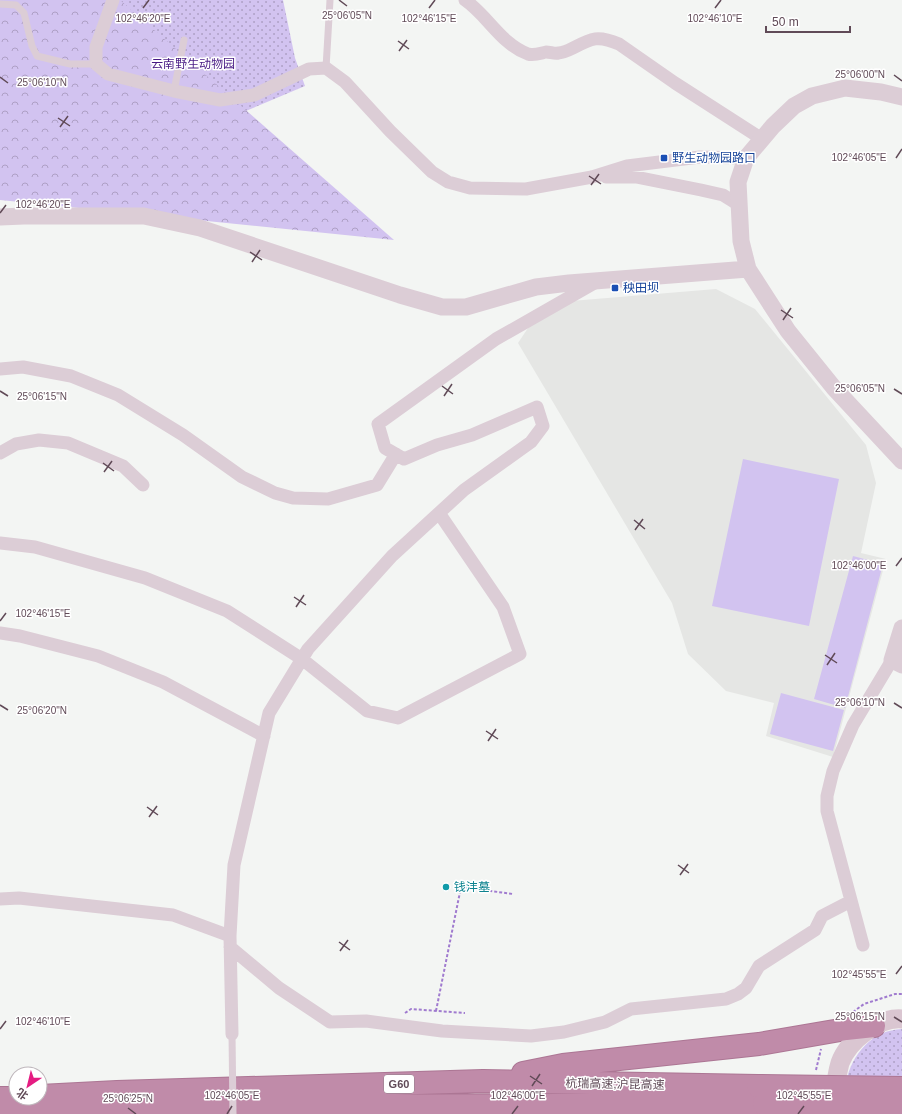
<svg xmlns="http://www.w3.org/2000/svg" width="902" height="1114" font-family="Helvetica,'Noto Sans SC',sans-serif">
<defs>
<pattern id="grass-dots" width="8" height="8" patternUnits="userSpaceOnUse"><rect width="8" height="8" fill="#d2c3f0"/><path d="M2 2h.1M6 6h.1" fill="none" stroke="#aea0c5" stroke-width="1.8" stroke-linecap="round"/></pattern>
<pattern id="forest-crowns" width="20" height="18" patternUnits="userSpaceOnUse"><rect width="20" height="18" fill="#d2c3f0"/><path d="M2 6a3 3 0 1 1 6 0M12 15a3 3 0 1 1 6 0" fill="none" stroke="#aea0c5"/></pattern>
</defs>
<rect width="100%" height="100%" fill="#f3f5f3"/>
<path fill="#e5e6e4" d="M716,289L755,309L866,445L876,483L861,553L886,559L833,757L766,736L774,703L726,691L688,654L672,603L518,343L532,322L571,301Z"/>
<path fill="url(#grass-dots)" d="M0,0H283L295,58L305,86L203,129Z
M902,1029V1114L846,1082C852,1054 872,1030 902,1029Z"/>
<path fill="url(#forest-crowns)" d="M0,0H120L394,240L0,200Z"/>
<path fill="#d2c3f0" d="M743,459L839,479L809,626L712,606Z
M853,556L883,564L845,708L814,699Z
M781,693L844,710L833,751L770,734Z"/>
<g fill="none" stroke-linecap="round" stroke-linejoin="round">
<g stroke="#ac7694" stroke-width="24">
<path id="motorway" d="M523,1073L563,1065L759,1044L846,1029L874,1026
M40,1096L117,1092L483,1081L758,1086
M0,1098H16
M5,1114L119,1107L764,1104"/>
</g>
<path stroke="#a07bcf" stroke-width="2" stroke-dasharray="3 2" stroke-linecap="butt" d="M436,1011L461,887L513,894
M853,1012L864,1004L895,994H902
M405,1013L411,1009L465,1013
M816,1070L821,1049"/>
<path stroke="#dccdd6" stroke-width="7" d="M0,4L16,5L24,13L32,46L37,56L70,64H96
M326,68L330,0
M174,91L184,40"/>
<path stroke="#dccdd6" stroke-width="13" d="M113,0L96,47V64L108,74L174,91L220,100L254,95L309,69L326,68L345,82L390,131L432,172L448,182L470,188L526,189L592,177L627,166L700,157L746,158
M465,0C488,16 501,44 528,54C534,56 541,53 546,52C550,52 555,54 558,53C563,53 569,50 573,48C592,38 598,35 619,44L675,83L762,139
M606,177H636L701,190L723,195L739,205
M0,369L23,367L71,376L118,395L183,435L242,477L275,493L293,498L328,499L377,485L396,454
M0,453L16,444L39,440L68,443L123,466L143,485
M0,543L35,547L145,578L227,611L302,659L367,711L398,718L520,654L503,607L439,513
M0,633L20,636L98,656L163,682L264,736
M0,899L19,898L173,915L230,936
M863,945L827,811V796L833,771L853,725L892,660
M230,947L279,988L330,1022L366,1021L442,1031L531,1036L564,1032L605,1022L631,1009L726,999L738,994L746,988L759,966L815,930L822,916L851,901
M232,1034L230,936L234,865L269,713L308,649L392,556L464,490L531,442L543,426L537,407L472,435L437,445L404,459L385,448L378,424L496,339L596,282"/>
<path stroke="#dccdd6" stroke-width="17" d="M902,97L881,92L845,88L812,96L794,106L773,126L746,158L738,182L741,241L748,269L788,331L834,388L902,461
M0,217L24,216H144L200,228L400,295L442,307H466L536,287L569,283L748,269
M902,628L892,660L902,665"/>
<path stroke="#dac6d1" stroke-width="19" d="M837,1102C835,1088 836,1076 840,1063C848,1041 878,1017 902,1019"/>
<use href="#motorway" stroke="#c08ba9" stroke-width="22"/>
<g stroke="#ac7694" stroke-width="24" stroke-linecap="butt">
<path id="motorway-bridge" d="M758,1086L902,1088
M764,1104L902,1106"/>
</g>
<path stroke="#dccdd6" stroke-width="7" d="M232,1034L233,1114"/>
<use href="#motorway-bridge" stroke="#c08ba9" stroke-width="22"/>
</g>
<path fill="none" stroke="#604a57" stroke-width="1.5" d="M339,0L347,6M143,8L149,0M429,8L435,0M715,8L721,0M398,41L409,49M399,51L407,40M894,75L902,81M0,77L8,83M58,118L70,126M60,127L68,116M896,158L902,149M589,176L601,184M591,185L599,174M0,213L6,205M250,252L262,260M252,262L260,250M781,310L793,318M783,320L791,308M442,386L453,394M894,389L902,394M0,391L8,396M444,396L452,384M103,463L114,471M104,472L112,461M634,520L645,529M635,530L643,519M896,566L902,558M294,597L306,605M296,607L304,595M0,621L6,613M825,655L837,663M827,665L835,653M894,703L902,708M0,705L8,710M486,731L498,739M488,741L496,729M147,807L158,815M149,817L157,806M678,865L689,873M680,875L688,864M339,942L350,950M340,951L348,940M896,974L902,966M894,1017L902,1022M0,1029L6,1021M530,1076L542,1084M532,1086L540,1074M128,1108L136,1114M227,1114L232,1106M512,1114L518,1106M798,1114L804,1106"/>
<g fill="#1a4fb4" stroke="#fff" stroke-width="1.5">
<rect x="660" y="154" width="8" height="8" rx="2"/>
<rect x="611" y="284" width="8" height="8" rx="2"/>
</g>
<circle fill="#0f9aa8" stroke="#fff" stroke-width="1.5" cx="446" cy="887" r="4"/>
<g text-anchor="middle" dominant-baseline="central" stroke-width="3" stroke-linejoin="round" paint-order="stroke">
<rect fill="#fff" stroke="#908089" stroke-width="1" x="384" y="1075" width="30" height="18" rx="3"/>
<g font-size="11" font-weight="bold" fill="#604a57">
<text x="399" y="1084">G60</text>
</g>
<g font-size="12" fill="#471984" stroke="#fff">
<text x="193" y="64">云南野生动物园</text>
</g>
<g font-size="12" fill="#164399" stroke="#fff" text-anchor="start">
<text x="672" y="158">野生动物园路口</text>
<text x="623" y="288">秧田坝</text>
</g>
<g font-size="12" fill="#0d838f" stroke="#fff" text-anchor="start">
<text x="454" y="887">钱沣墓</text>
</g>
<g font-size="12" fill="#604a57" stroke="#fff">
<text transform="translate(615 1084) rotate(1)">杭瑞高速;沪昆高速</text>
</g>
</g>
<g font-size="10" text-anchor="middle" fill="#604a57" stroke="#fff" stroke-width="3" stroke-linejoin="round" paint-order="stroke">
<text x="347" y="19">25°06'05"N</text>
<text x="143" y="22">102°46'20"E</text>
<text x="429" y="22">102°46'15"E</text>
<text x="715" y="22">102°46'10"E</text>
<text x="860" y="78">25°06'00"N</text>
<text x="42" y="86">25°06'10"N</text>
<text x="859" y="161">102°46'05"E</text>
<text x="43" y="208">102°46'20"E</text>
<text x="860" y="392">25°06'05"N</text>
<text x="42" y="400">25°06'15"N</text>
<text x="859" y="569">102°46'00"E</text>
<text x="43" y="617">102°46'15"E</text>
<text x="860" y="706">25°06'10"N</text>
<text x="42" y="714">25°06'20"N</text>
<text x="859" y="978">102°45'55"E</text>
<text x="860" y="1020">25°06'15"N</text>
<text x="43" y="1025">102°46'10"E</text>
<text x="232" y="1099">102°46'05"E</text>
<text x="518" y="1099">102°46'00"E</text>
<text x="804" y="1099">102°45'55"E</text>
<text x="128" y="1102">25°06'25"N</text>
</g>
<g transform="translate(28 1086) rotate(215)"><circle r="19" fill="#ffffff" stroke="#bfb7bc"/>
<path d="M0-3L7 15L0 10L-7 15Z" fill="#e51c82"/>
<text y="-6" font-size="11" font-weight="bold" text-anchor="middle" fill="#604a57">北</text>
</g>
<path d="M766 26v6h84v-6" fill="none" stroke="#604a57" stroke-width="2"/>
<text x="772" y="26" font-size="12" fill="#604a57" stroke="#ffffff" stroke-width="3" paint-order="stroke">50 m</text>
</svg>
